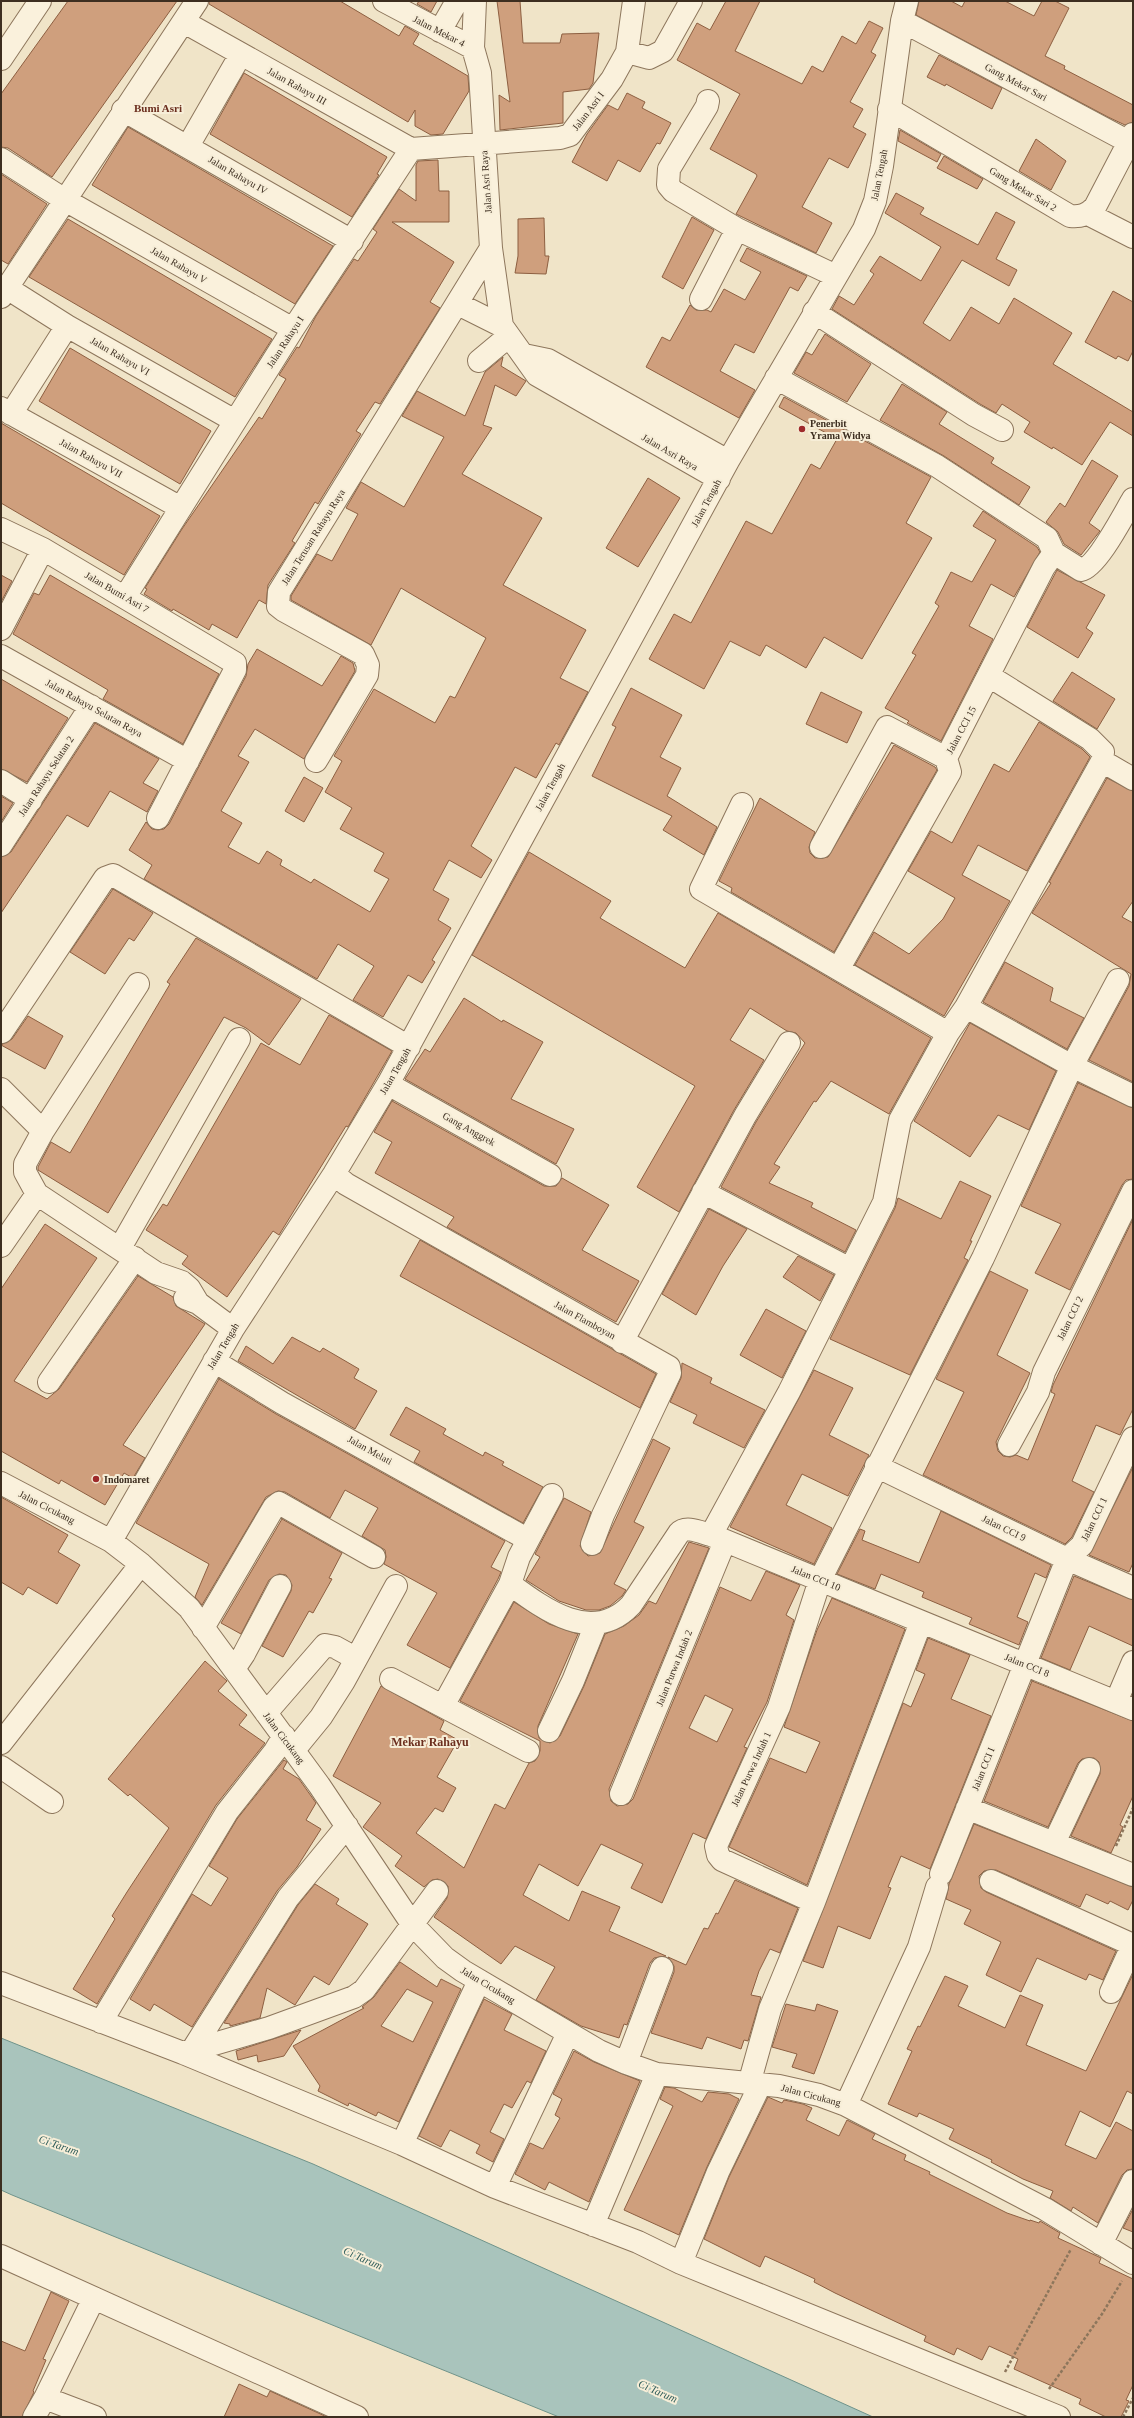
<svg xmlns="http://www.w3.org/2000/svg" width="1134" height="2418" font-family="'Times New Roman',serif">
<rect width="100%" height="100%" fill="#f0e4c8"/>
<path fill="#a9c4bc" stroke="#6f938a" d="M1,2038L313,2164L873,2417H559L12,2195L1,2190Z"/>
<path fill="#cf9f7d" stroke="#8d5f41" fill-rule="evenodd" d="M68,1H177L52,177L8,148L1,147V94Z
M209,1H340L399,36L405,26L419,34L413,44L468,76L469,91L443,134L431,135L415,126V110L408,122L209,4Z
M419,1H437L431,12L417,4Z
M497,1H520L523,43H560L562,34L599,33L593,83L589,89L563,92V123L500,130L499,95L510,102Z
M726,1H760L735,51L802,84L812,66L823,72L842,36L856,44L869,21L883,28L871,52L876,55L850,102L863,109L853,127L866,134L848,168L829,158L802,207L832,223L816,253L736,214L757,176L756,174L710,149L740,94L677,60L697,23L710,30Z
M919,1H951L962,7L965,1H1005L1034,16L1042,1H1055L1069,8L1045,56L1065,66L1064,69L1133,105V122L1125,125L1108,117L916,15Z
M939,55L1002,88L992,109L946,84L945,86L927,77Z
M244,73L387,157L377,174L379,175L352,217L210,134Z
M627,93L645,102L642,108L671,123L660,144L657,143L640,172L618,160L607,181L572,162L587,134L608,105L618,110Z
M128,127L333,246L295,304L92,185Z
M900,130L941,154L937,162L898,141Z
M1036,139L1066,161L1051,190L1019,171Z
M944,156L983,179L977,189L937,168Z
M438,160L439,191H449V222H392L454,262L430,302L440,308L380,404L375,402L356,431L361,434L318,504L315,502L292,541L295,543L268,585L266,604L259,600L237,638L212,624L209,630L173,609L172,611L144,594L147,589L145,588L182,529L259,417L262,419L286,379L279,375L297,347L299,348L316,316L354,259L358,261L377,232L373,229L399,189L416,201V165L418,161Z
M1,174L47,204L8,264L1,260Z
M896,193L924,208L920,214L978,245L996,212L1015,222L996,259L1017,270L1009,286L962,260L923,323L950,341L971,307L999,324L1014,298L1072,333L1053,364L1133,412V436L1110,422L1082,465L1053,447L1052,449L1024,432L1030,422L1002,404L996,413L980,404L832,309L839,296L854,305L874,274L870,271L880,256L921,281L941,247L885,213Z
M692,217L714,230L683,289L662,277Z
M544,218L545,256H549L546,274L515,273L518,256V219Z
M68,219L272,339L235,397L29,277Z
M747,248L807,276L798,291L790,287L754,353L735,344L720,371L755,390L739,418L646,367L662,337L670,341L690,305L696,310H707L711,312L724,289L745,300L761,272L740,261Z
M1113,291L1133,302V351L1128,361L1118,356L1116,359L1085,342Z
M825,334L871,364L847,402L794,373L806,352L812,355Z
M70,348L211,431L180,484L39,401Z
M503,357L501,366L526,381L516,396L495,385L483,425L492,428L462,474L542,518L503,585L586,630L560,678L588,692L559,745L556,743L536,778L515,767L471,846L492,860L481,878L449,860L433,890L449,899L438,920L451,928L432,960L435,962L422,983L408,975L383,1017L353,1000L374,966L338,944L317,979L144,879L152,865L129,850L146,822L152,829L158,830L164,829L169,824L246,676L248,664L257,649L322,686L341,656L353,663L355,671L304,759L255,729L238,756L249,762L221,811L242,823L228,847L259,864L267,851L282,860L280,865L311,883L314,879L370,912L389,879L374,871L384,853L340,829L352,808L325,792L342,761L334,756L374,689L435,723L450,696L455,698L486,638L401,588L371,645L291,600V596L317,554L332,561L358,514L346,508L361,482L404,507L444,437L402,416L417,391L465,416L485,372Z
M902,384L947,412L939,424L994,458L991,463L1030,487L1019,505L944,456L880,420Z
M784,397L931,477L906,523L932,538L862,659L824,637L806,668L766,645L760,656L730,641L704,689L649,659L674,614L691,623L746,521L772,534L811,464L820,469L837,439L779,407Z
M1,423L160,516L124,575L1,503Z
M1092,460L1118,476L1089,523L1100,531L1081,555L1064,544L1058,532L1046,522L1060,503L1065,507Z
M648,478L680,498L638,567L606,548Z
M983,511L1037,547L1040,552L1014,597L991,584L969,626L993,639L941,741L907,723L909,721L885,708L916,655L912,653L939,606L935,603L951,572L972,582L996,540L973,526Z
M1057,570L1105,595L1086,628L1093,633L1078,658L1027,627Z
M1,575L12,581L1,602Z
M50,575L219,674L183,744L103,699L108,690L13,634L34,593L39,595Z
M1072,672L1115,699L1097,729L1053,701Z
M1,679L68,718L27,782L1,769Z
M631,688L682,715L660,757L681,768L667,796L717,827L704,855L663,830L672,816L592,776L616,727L612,725Z
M821,692L862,712L847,743L806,724Z
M1039,722L1082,749L1090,757L1027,871L978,845L962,875L1010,901L944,1016L855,965L874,932L909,954L943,919L955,898L908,871L931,831L952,843L994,764L1009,772Z
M95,723L159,759L143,783L158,791L147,812L110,791L88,827L67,815L1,913V857L11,852Z
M894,745L935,767L937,770L834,952L731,892L732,888L719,881L760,798L815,832L809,847L810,853L815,858L828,857Z
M304,777L323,788L304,822L285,811Z
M1107,778L1133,791V901L1122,917L1133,923V1082L1089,1060L1129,986L1131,974L1032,913L1051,883L1049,882Z
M1,796L13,803L1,822Z
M529,852L611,901L600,918L685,968L718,913L931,1038L889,1114L831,1081L816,1102L814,1101L774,1164L780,1167L769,1183L813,1203L811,1207L856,1230L845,1252L721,1187L756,1122L805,1043L796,1033L787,1031L750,1008L730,1040L764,1060L734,1110L679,1212L637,1187L695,1086L472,955Z
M113,889L153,913L134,941L129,938L105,974L70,952Z
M196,938L301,999L269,1045L246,1028L224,1017L108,1213L38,1170V1167L51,1142L70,1153L170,984L167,982Z
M1005,962L1053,988L1050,1001L1084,1018L1067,1049L983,1002Z
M464,998L502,1022L503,1020L543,1042L511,1099L574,1129L556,1164L405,1079L425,1049L430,1052Z
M329,1015L392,1051L348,1127L346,1126L279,1235L273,1231L227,1297L182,1264L188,1256L146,1230L163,1204L167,1206L261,1043L300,1065Z
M28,1016L63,1036L45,1069L1,1045L12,1039Z
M970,1023L1056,1071L1029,1130L998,1115L970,1157L914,1121Z
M1078,1083L1133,1108V1179L1126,1180L1122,1185L1070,1290L1035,1273L1061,1224L1021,1206Z
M392,1101L544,1186H556L562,1178L609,1205L582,1250L639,1281L616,1322L447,1227L454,1217L375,1173L392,1142L374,1132Z
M960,1181L991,1196L970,1241H972L964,1258L968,1260L910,1375L830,1339L895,1208L898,1198L941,1219Z
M709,1209L747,1229L723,1266L696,1315L662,1294Z
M1133,1219V1409L1120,1435L1096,1425L1072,1481L1094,1492L1072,1537L1065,1544L923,1475L964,1392L936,1379L990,1271L1028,1290L997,1355L1030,1373L996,1442L998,1451L1003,1456L1010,1457L1016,1455L1028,1460L1055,1394L1051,1392L1053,1385Z
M45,1224L97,1258L14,1381L47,1399L59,1389L138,1276L173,1297L176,1306L205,1324L123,1445L145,1458L133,1478L124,1473L105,1505L61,1480L59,1484L1,1451V1289Z
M420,1240L656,1374L640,1408L400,1276Z
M798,1256L834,1275L820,1301L783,1277Z
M766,1309L806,1331L782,1378L740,1355Z
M292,1337L320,1352L323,1348L359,1369L354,1378L377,1391L355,1429L238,1361L246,1346L273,1364Z
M682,1363L712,1378L710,1383L765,1410L744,1448L693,1423L697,1415L670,1402L681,1378Z
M814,1370L853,1388L829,1435L869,1455L848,1496L802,1474L786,1505L832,1528L814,1564L730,1527Z
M219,1379L276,1414L505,1541L491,1567L501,1572L498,1579L450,1668L407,1645L437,1593L384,1564L386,1557L385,1550L362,1536L378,1508L345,1490L330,1518L285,1492L278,1491L266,1497L202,1605L195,1597L209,1564L136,1523Z
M406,1407L446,1429L443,1434L483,1456L485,1452L504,1462L502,1465L543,1487L523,1523L414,1462L420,1451L390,1435Z
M653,1439L670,1448L634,1522L644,1527L614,1584L626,1590L622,1596L610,1606L599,1610H586L559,1601L526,1580L540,1557L535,1554L564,1498L591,1512L580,1546L588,1556L600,1553Z
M1133,1467V1563L1129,1572L1089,1555Z
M1,1497L68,1535L58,1552L80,1565L57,1604L28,1587L23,1595L1,1582Z
M941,1511L1051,1565L1046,1578L1035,1573L1017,1617L1028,1622L1019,1645L969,1624L972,1618L922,1597L924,1592L881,1574L875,1589L837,1574L860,1529L865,1531L862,1540L919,1563Z
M282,1519L342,1553L329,1578L332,1579L313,1613L309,1611L283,1657L262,1646L291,1591L292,1585L286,1575L279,1574L269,1580L241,1634L221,1623Z
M689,1542L709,1548L609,1789L611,1801L617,1806L628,1804L633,1799L720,1587L751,1601L766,1571L800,1585L786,1615L794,1620L767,1702L744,1747L747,1748L706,1839L693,1833L662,1903L631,1888L643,1864L601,1844L578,1886L539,1864L523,1895L569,1921L582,1891L620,1907L609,1931L666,1956L654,1958L650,1963L627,2025L624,2024L619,2038L581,2026L536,2000L555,1967L515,1946L501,1964L434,1917L447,1898L448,1886L438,1879L432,1880L424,1887L395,1866L402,1856L363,1827L381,1803L333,1776L381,1686L444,1721L440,1730L458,1740L437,1777L456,1788L443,1812L435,1808L416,1833L464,1868L495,1804L505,1809L529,1763L535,1761L540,1751V1741L460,1701L514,1602L549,1624L578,1634L538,1726L539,1738L550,1743L560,1736L584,1686L605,1634L624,1626L639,1615L649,1601L656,1604ZM705,1695L733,1709L717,1742L689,1728Z
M1074,1576L1133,1600V1646L1089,1626L1070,1670L1041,1658Z
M832,1598L905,1629L807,1885L729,1847L770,1758L806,1773L820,1742L784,1727L817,1630Z
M928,1638L970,1655L951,1699L991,1716L930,1869L901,1856L888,1887L891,1888L870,1939L838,1926L823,1968L803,1961L903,1703L911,1707L925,1674L916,1670Z
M205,1661L227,1681L218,1691L247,1715L239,1725L265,1743L216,1805L97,2004L73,1989L115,1919L112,1916L127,1892L169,1828L130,1794L128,1796L108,1779Z
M1032,1681L1133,1721V1796L1120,1825L1123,1827L1111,1853L1071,1836L1100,1774L1099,1762L1094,1758L1082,1759L1078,1763L1048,1827L984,1801Z
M284,1760L287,1762L283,1769L299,1779L316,1803L306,1820L321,1829L297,1867L277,1891L192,2027L154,2004L150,2011L130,1999L192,1894L211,1906L228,1878L209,1866L237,1819Z
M974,1824L1133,1887V1900L1128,1910L1110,1901L1108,1904L1086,1894L1080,1907L996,1870L984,1871L979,1876L981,1888L986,1892L1116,1951L1103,1980L1089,1974L1086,1980L1037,1958L1021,1992L986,1975L1001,1942L964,1924L971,1910L946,1899L949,1884Z
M735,1880L798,1908L780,1953L770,1949L759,1971L751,1995L761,1997L748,2041L744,2040L741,2049L707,2037L702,2049L651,2033L674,1972V1966L668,1957L686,1965L704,1928L708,1929L716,1913L718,1914Z
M315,1884L339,1899L336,1904L368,1924L329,1985L314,1976L295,2005L267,1988L260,2018L230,2026V2024L224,2023L298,1905Z
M400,1962L437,1987L441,1979L461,1989L399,2122L378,2112L376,2116L349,2103L348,2106L318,2091L320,2086L293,2046L364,2008L362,2007L374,1997ZM407,1989L433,2002L413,2042L381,2026Z
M1133,1974V2094L1127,2091L1110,2127L1080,2111L1065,2145L1096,2159L1116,2122L1133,2131V2169L1127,2170L1122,2175L1098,2223L1073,2207L1071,2211L1050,2198L1053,2191L1023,2179L991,2162L992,2160L949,2139L954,2129L919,2113L917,2117L888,2104L912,2051L907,2049L918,2026L920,2027L945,1976L968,1986L958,2006L1005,2028L1020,1995L1043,2005L1026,2045L1086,2071Z
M484,1999L512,2014L504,2030L546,2051L531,2083L527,2081L512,2108L504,2104L490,2132L504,2139L493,2162L476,2153L480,2145L450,2130L441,2147L419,2136Z
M786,2004L815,2011L817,2004L838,2011L814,2074L792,2067L797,2054L772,2047Z
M301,2030L284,2056L258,2062L257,2055L238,2060L236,2051Z
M574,2051L594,2062L640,2081L589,2202L549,2182L545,2190L515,2174L530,2143L543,2149L560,2118L555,2115L562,2099L553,2094Z
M665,2087L674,2088L702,2102L708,2092L729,2094L739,2099L707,2167L679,2235L624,2210L673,2106L660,2099Z
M768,2097L782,2103L784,2100L803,2104L812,2108L806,2120L839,2136L847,2120L875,2134L872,2139L906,2155L904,2160L930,2172L929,2174L1007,2213L1030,2221V2220L1039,2223L1040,2221L1060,2233L1058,2238L1099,2257L1101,2258L1099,2263L1133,2279V2385L1126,2400L1129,2401L1121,2417H1106L1079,2404L1081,2399L1014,2369L1018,2359L989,2346L982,2360L957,2348L954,2355L924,2341L926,2336L835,2293L814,2282L815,2279L787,2266L765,2256L760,2267L704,2239L729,2177Z
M1133,2209V2232L1123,2228Z
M51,2292L69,2301L43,2359L46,2360L33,2391L34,2392L22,2417H1V2341L25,2351Z
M239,2384L267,2397L270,2391L327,2417H224Z"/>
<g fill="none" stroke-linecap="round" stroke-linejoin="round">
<g stroke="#8d765c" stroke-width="24">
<path id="minor" d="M384,1L473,48
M475,1L473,48L480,73L491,248L502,326L537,375L719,479
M902,21L1129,142
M184,22L411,149
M440,31L457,1
M627,52L649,58L663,51L691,1
M1,59L40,1
M708,101L707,106L669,169L668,185L673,191L737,229
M889,109L1070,216C1081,217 1087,215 1095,207L1133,134
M123,110L352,241
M188,146L241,54
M1,159L65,200L293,329
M1088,214L1133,237
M7,288L67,326L235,421
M1,297L197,1
M701,299L737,229L836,276
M458,304L502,326
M814,312L974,415L1002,430
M524,355L548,360L728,461
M479,361L509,336
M776,378L937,466L1047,538L1054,553L1081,570C1097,567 1124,514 1133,499
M1,408L181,508
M11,414L67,326
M1,529L43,549L235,663V670L158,818
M125,597L293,329L411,149L560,138L570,135L612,79L627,52L634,1
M1,629L43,549
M1,656L188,761
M316,761L367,675L368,665L363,654L283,610L278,606L279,592L491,248
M1102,761L1133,779
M1,781L31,800
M742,804L701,889L948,1033
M1,845L91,706
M821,847L887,727L946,758
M839,968L950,772L946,758L1044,567L1054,553
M966,1007L1072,1066L1133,1096
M2,1032L105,878L113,875L409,1047
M388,1084L550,1175
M1,1089L43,1131L25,1164V1172L37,1194L156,1273L182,1282L189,1288L198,1303
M43,1131L138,984
M334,1174L346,1184L669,1367L670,1373L603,1515L592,1544
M703,1192L850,1269
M1,1246L37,1194
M120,1248L239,1039
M185,1298L198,1303L233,1329
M622,1342L745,1116L789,1043
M214,1361L282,1403L527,1539
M49,1382L135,1258
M1009,1445L1038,1392L1044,1372L1133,1191
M876,1466L1067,1559L1133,1588
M1,1483L111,1541L141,1564L189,1608L319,1785L412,1924L445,1958L463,1971L599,2051L626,2063L657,2074L779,2086L819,2095L846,2105L1045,2209L1133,2263
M711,1535L789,1392L884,1202L900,1120L948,1033L966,1007L1102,761L1103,752L1090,739L989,676
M111,1541L233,1329L334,1174L388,1084L728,461L864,229L875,201L882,166L902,21L907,1
M510,1584C545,1610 593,1645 631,1605L679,1533C686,1525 702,1533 711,1535L1133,1709
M203,1628L274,1507L279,1503L374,1557
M234,1669L244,1654L280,1586
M391,1679L528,1751
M1116,1702L1133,1662
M443,1706L510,1584L519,1557L552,1495
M266,1713L325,1645L335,1647L355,1658
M549,1731L573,1681L596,1624
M1,1743L141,1564
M294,1750L321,1717L344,1681L396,1586
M1,1767L52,1802
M621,1794L725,1541
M967,1808L1133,1875
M1054,1843L1089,1769
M941,1874L1067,1559L1082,1545L1133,1438
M991,1881L1133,1945
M814,1902L722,1860L718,1855L716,1846L779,1707L820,1580L983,1258L1072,1066L1118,980
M1,1983L183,2053L402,2144L495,2187L638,2242L681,2263L1059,2417
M1111,1992L1133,1944
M101,2022L227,1812L275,1751L284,1736
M193,2049L288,1898L347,1826
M183,2053L269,2028L354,1997L364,1990L437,1891
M626,2063L662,1968
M749,2084L770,2009L814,1902L921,1622
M846,2105L919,1947L937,1887
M402,2144L479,1981
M495,2187L568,2033
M593,2225L657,2074
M1101,2244L1133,2181
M1,2256L357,2417
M681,2263L718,2172L760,2085
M45,2398L94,2298
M34,2417L45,2398L95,2417"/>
</g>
<path stroke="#8d765c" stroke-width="2.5" stroke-dasharray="3 2" stroke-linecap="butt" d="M1116,1846L1133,1808
M1005,2372L1071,2249
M1049,2389L1102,2314L1122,2281
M1123,2417L1133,2398"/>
<use href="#minor" stroke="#faf1dc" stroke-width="22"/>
</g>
<g fill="#9e2a2b" stroke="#f7eed8" stroke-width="1.5">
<circle cx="802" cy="429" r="4"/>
<circle cx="96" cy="1479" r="4"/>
</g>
<g text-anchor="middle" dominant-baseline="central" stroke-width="4" stroke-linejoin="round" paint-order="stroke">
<g font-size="10" fill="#3d2e20" stroke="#f7eed8">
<text transform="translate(439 31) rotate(27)">Jalan Mekar 4</text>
<text transform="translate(1016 82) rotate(28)">Gang Mekar Sari</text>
<text transform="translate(297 86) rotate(29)">Jalan Rahayu III</text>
<text transform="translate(588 111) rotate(-53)">Jalan Asri I</text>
<text transform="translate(238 175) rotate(30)">Jalan Rahayu IV</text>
<text transform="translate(879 175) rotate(-79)">Jalan Tengah</text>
<text transform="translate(486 182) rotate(-94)">Jalan Asri Raya</text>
<text transform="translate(1023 189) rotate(31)">Gang Mekar Sari 2</text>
<text transform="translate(179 265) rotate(30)">Jalan Rahayu V</text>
<text transform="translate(285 342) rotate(-57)">Jalan Rahayu I</text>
<text transform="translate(120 356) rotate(30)">Jalan Rahayu VI</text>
<text transform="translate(670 452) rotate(30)">Jalan Asri Raya</text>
<text transform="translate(91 458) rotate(29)">Jalan Rahayu VII</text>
<text transform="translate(706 503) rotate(-62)">Jalan Tengah</text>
<text transform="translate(313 537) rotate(-58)">Jalan Terusan Rahayu Raya</text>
<text transform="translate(117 592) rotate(30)">Jalan Bumi Asri 7</text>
<text transform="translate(94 708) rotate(29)">Jalan Rahayu Selatan Raya</text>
<text transform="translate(961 730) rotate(-62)">Jalan CCI 15</text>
<text transform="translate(46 776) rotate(-57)">Jalan Rahayu Selatan 2</text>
<text transform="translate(550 787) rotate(-62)">Jalan Tengah</text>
<text transform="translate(395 1071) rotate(-60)">Jalan Tengah</text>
<text transform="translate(469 1129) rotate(29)">Gang Anggrek</text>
<text transform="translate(1070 1318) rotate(-64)">Jalan CCI 2</text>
<text transform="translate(585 1320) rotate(29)">Jalan Flamboyan</text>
<text transform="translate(223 1346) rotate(-59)">Jalan Tengah</text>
<text transform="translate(370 1450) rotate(29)">Jalan Melati</text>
<text transform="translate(47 1507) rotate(27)">Jalan Cicukang</text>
<text transform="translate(1094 1519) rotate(-64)">Jalan CCI 1</text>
<text transform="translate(1004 1528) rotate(26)">Jalan CCI 9</text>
<text transform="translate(816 1578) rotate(22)">Jalan CCI 10</text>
<text transform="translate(1027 1665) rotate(22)">Jalan CCI 8</text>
<text transform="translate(674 1668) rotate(-68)">Jalan Purwa Indah 2</text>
<text transform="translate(284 1738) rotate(53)">Jalan Cicukang</text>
<text transform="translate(751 1769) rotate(-65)">Jalan Purwa Indah 1</text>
<text transform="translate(983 1769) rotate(-68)">Jalan CCI I</text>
<text transform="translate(488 1985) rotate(31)">Jalan Cicukang</text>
<text transform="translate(811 2095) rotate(15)">Jalan Cicukang</text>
</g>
<g font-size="10" font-weight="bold" fill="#3d2e20" stroke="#f7eed8" text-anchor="start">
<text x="810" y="423">Penerbit<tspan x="810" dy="12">Yrama Widya</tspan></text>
<text x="104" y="1479">Indomaret</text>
</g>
<g font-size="11" font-weight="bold" fill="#6b2e1e" stroke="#f7eed8">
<text x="158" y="108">Bumi Asri</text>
</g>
<g font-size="11" font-style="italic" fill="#2f5d5a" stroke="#f7eed8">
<text transform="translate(59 2145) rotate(19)">Ci Tarum</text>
<text transform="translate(363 2258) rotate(24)">Ci Tarum</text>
<text transform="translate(658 2391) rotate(24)">Ci Tarum</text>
</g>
<g font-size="12" font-weight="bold" fill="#6b2e1e" stroke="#f7eed8">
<text x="430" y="1742">Mekar Rahayu</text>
</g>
</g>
<rect width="1134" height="2418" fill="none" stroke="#3d2e20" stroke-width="4"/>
</svg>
